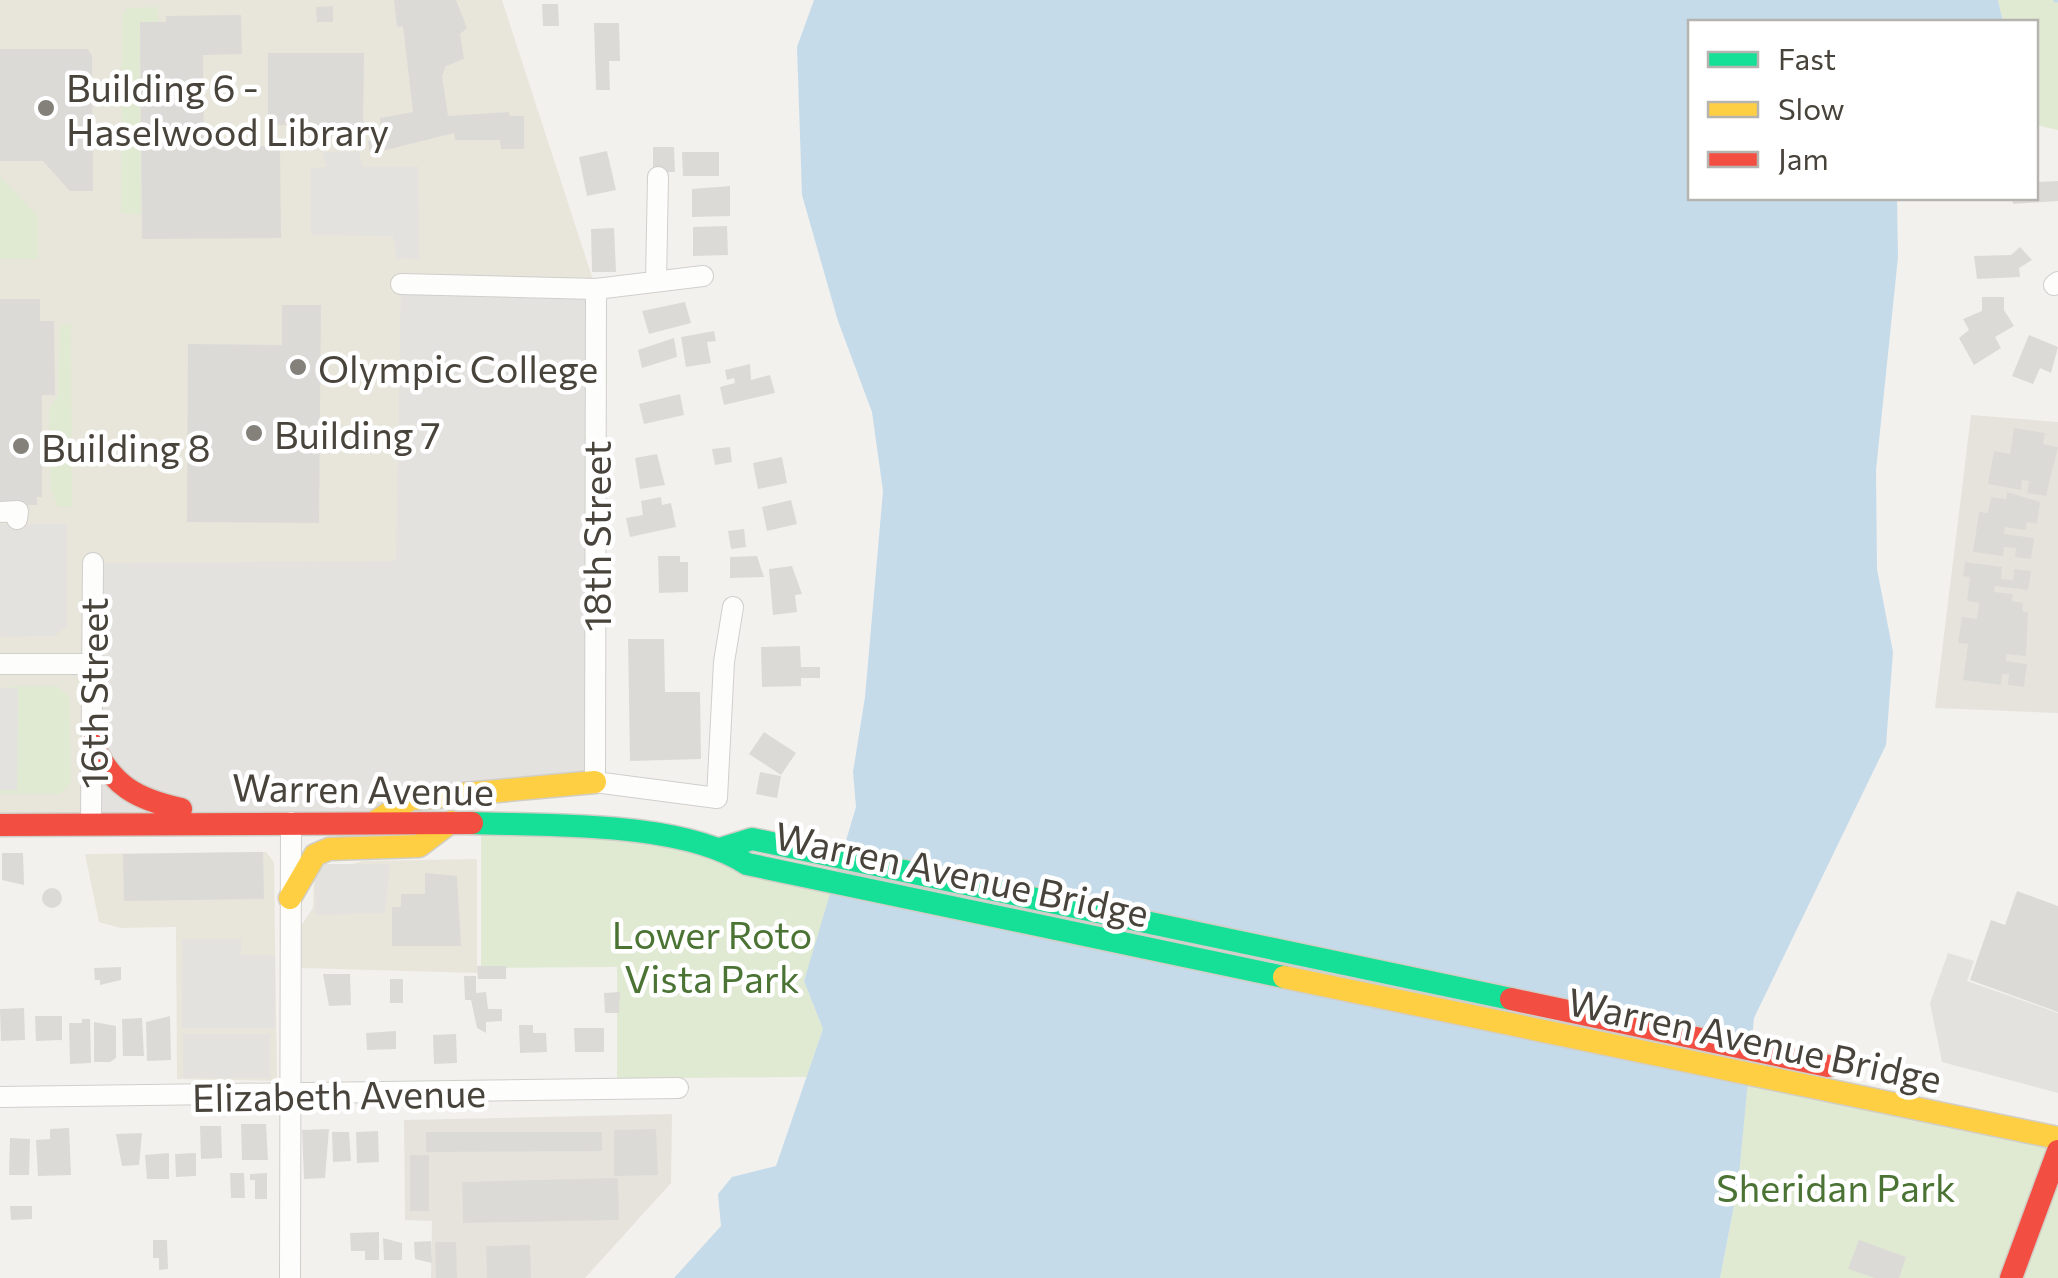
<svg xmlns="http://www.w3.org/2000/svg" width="2058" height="1278" font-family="Commissioner,sans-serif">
<rect width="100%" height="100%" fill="#f3f1ee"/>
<path fill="#e6e3dd" d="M1971,415L2058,422V713L1935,708Z
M672,1114L671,1183L585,1278H431L432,1221L405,1220L404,1120Z"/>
<path fill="#e8e5db" d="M0,0H502L596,289L595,782L0,825Z
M266,852L274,862L277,1081L177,1079L176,927L120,928L99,922L85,854Z
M477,859V973L301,968V926L313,908L314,873L364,861Z"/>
<path fill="#e0e9d2" d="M1998,0H2058V130L2036,125V22H2003Z
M158,7V22H140L141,215L121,213L122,14L128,8Z
M0,176L38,216V259H0Z
M71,323L72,507H58L51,489L49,409L58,396L60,326Z
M5,686H57L70,697L71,783L60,794H0V790L17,789L18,689Z
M481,823L611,828L835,883L804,981L823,1029L807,1077L679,1078L617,1090V967L481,968Z
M1748,1073L2058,1138V1278H1720L1738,1185Z"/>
<path fill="#e4e2df" d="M359,151L363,167L418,166L419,259L397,258L393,236L311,235V168L326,167L323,152Z
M401,284L596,289L595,782L375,822L91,823L93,563L396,561Z
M0,524H67V627L54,636L0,637Z
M0,688H18L17,790H0Z
M325,864H390L385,913L315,915V875Z
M182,939H241V955H275V1028H182Z
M1948,953L1974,961L1967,981L2058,1013V1093L1942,1062L1930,1003Z
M183,1034H270V1078H183Z"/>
<path fill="#c5dbea" d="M814,0H1998L2003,22H1690V198H1897L1898,257L1876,470L1877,569L1893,652L1886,745L1754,1018L1738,1185L1720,1278H674L721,1226L718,1194L732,1177L776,1166L823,1029L804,981L856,807L853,772L865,697L883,491L872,412L838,321L802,195L797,47Z"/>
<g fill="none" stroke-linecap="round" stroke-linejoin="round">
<path stroke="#c5dbea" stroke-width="5" d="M2056,0H2058"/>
</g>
<path fill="#dcdad7" d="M394,0H456L467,28L460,34L464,59L446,66L442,76L448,116L509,112L510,116H524V149H501L500,140H455L454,133L370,154L368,141L382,139L380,118L413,112L403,26L397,27Z
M542,4H558L559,26H543Z
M333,6V22H317L316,7Z
M241,15L242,54L203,55L204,147L280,146L281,238L142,239L140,22H166V16Z
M594,23H619L620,61H609L610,90H596Z
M0,49H88L92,56L93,191H70L43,161H0Z
M268,53H364L363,126L268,125Z
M653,147H674L675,172H653Z
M607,151L616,190L587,196L579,157Z
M682,152H719V176H683Z
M2058,181V201L2013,204L2012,198H2036V182Z
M730,186V216L692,217V189Z
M727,226L728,255L693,256V227Z
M614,228L616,272H592L591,229Z
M2020,247L2032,260L2019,268L2020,277L1977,279L1974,256L2011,255Z
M1982,297H2004V310L2014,326L1995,337L2001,348L1974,365L1959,338L1969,330L1963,319L1982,311Z
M0,299H40V321H54L55,395H42V497H37V505H0Z
M685,302L691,323L649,334L642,311Z
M282,305H321L319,523L187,522L188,344L282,345Z
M714,331L716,341L707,342L711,363L686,367L681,337Z
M2029,335L2058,347L2051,373L2040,368L2033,384L2012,376Z
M674,338L677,357L642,368L638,350Z
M750,364L751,380L770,375L775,393L724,405L720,387L735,383L734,378L727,380L725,370Z
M680,394L684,415L644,424L639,404Z
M2014,428L2045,433L2043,444L2058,447L2046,496L2027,493L2029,481L2022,480L2021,490L1988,484L1994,451L2010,454Z
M730,447L732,462L715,465L712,449Z
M657,454L665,485L640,489L635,458Z
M782,457L787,483L758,489L753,463Z
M2007,492L2040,502L2037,524L2027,522L2026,530L2005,527L2004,534L2034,538L2031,559L2015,557L2016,548L2004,547L2003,556L1973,552L1979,512L1988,513L1991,497L2006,499Z
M661,497L662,505L671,503L676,527L630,537L626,518L643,515L641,501Z
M791,500L797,524L767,531L762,507Z
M744,529L746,547L731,549L728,531Z
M658,556H680V562H688V592L659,593Z
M757,556L764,577L730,578V557Z
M1965,562L2002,567L2001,579L2013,580L2014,569L2031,571L2028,590L1995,586L1994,592L2013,594L2012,601L2023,603L2022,611L2028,612L2026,656L2006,654V661L2027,664L2024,687L2008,685L2009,674H2002L2001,685L1963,680L1968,644L1958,643L1962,617L1977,619L1979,603L1967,601L1970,577L1963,576Z
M792,566L802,594L795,595L797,612L773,615L769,569Z
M628,639H664L665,692H700L701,759L630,761Z
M800,646L801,667H820V678H801V686L762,687L761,647Z
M764,732L796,753L781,775L749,754Z
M760,772L781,776L777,798L756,794Z
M263,852L264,899L124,901L123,854Z
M2,853H23L24,885L2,880Z
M425,873L457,876L461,946H392V907H401V894H425Z
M42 898a10 10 0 1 1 20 0a10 10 0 1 1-20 0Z
M2017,891L2058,906V1012L1970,980L1991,920L2005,925Z
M477,966H506V979H478Z
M121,967V980L100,985V980H95L94,968Z
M323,974H350L351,1005L329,1006Z
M464,976H476V993L486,992L488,1009H502V1021L486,1022V1033L477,1028L471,1000H465Z
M390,979H403V1003H390Z
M620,992L619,1013H605L604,993Z
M24,1008L25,1040L1,1041L0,1009Z
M35,1016H62V1040L36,1041Z
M170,1016L171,1060L147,1061L146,1022Z
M142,1018L144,1056H123L122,1019Z
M82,1019H90L91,1063L70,1064L69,1023H82Z
M94,1022L116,1026V1058L110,1062H94Z
M519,1025H533V1033H546L547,1052L520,1053Z
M574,1028H604V1052H575Z
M396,1031V1049L367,1050L366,1033Z
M456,1034L457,1063L434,1064L433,1035Z
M241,1124H266L268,1160H242Z
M200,1126H221L222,1158L201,1159Z
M69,1128L71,1175L38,1176L36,1140L50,1139V1129Z
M329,1129L325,1178L304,1179L302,1130Z
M656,1129L658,1175L614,1176V1130Z
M378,1131L379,1162L357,1163L356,1132Z
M332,1132H349L351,1161L333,1162Z
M426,1132H602V1151L426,1152Z
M142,1133L139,1165L122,1166L116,1134Z
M10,1138L30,1139L29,1175H9Z
M169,1153V1179H147L145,1155Z
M196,1153V1176L176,1177L175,1154Z
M410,1155H429V1211H410Z
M230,1173H244L245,1198H231Z
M267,1173V1199H255V1180H250V1174Z
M618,1178L619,1220L463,1223L462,1182Z
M10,1206H32V1219L11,1220Z
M379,1232V1260H365V1251H351L350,1233Z
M383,1238L402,1243V1260H384Z
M153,1240H167L168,1269L159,1270V1258H153Z
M1859,1240L1906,1257L1899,1278H1875L1848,1269Z
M431,1241L432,1263L415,1259L414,1242Z
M435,1242H456L457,1278H436Z
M530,1245L531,1278H487L486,1246Z"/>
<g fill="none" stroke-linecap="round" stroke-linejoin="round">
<g stroke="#d1cfcc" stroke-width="22">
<path id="street" d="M656,281L658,177
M401,284L596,289L703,276
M2054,285L2058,282
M596,289L595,782L717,798L724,662L733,607
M0,512L18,511L17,519
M0,664H93
M91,823L93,563
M0,1097L678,1088
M290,1278L291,822"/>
</g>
<g stroke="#d1cec6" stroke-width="25">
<path id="fast" d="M472,823C550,826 682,821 747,864L1284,977
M723,848L752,839L1511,999"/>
</g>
<g stroke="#d1cec6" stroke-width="25">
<path id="slow" d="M375,822L411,799L595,782
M290,898L315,855L329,849L419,846L451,822
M1284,977L2058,1138"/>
</g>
<g stroke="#d1cec6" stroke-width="25">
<path id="jam" d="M92,744C113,786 136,799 181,809
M0,825L472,823
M1511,999L1828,1066
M2011,1278L2058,1151"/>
</g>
<use href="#street" stroke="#fdfdfc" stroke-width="20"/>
<use href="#fast" stroke="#16e098" stroke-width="22"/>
<use href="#slow" stroke="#ffcf43" stroke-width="22"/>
<use href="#jam" stroke="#f24e42" stroke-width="22"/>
</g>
<g fill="#84807a" stroke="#fff" stroke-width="4">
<circle cx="46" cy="108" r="10"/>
<circle cx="298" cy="367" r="10"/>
<circle cx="254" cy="433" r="10"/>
<circle cx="21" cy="446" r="10"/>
</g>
<g text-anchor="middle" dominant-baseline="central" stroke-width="9" stroke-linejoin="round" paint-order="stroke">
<g font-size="38" fill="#48433b" stroke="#fff" text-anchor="start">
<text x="66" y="86">Building 6 -<tspan x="66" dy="44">Haselwood Library</tspan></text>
<text x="318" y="367">Olympic College</text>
<text x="274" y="433">Building 7</text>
<text x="41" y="446">Building 8</text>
</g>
<g font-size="38" fill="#48433b" stroke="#fff">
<text transform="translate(595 536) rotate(-90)">18th Street</text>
<text transform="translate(92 693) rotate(-90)">16th Street</text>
<text transform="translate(363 788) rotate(1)">Warren Avenue</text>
<text transform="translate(962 873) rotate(12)">Warren Avenue Bridge</text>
<text transform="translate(1755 1039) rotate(12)">Warren Avenue Bridge</text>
<text transform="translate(339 1094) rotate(-1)">Elizabeth Avenue</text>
</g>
<g font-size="38" fill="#4b7434" stroke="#fff">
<text x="712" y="933">Lower Roto<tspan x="712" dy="44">Vista Park</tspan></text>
<text x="1836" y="1186">Sheridan Park</text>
</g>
</g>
<rect x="1688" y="20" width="350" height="180" fill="#ffffff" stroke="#b6b4b1" stroke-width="2.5"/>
<rect x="1708" y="52" width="50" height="15" fill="#16e098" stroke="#b6b4b1" stroke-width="2.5"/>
<text x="1778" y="70" font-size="30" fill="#48433b">Fast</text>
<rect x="1708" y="102" width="50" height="15" fill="#ffcf43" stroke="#b6b4b1" stroke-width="2.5"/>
<text x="1778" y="120" font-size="30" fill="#48433b">Slow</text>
<rect x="1708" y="152" width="50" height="15" fill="#f24e42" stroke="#b6b4b1" stroke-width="2.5"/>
<text x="1778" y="170" font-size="30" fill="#48433b">Jam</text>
</svg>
